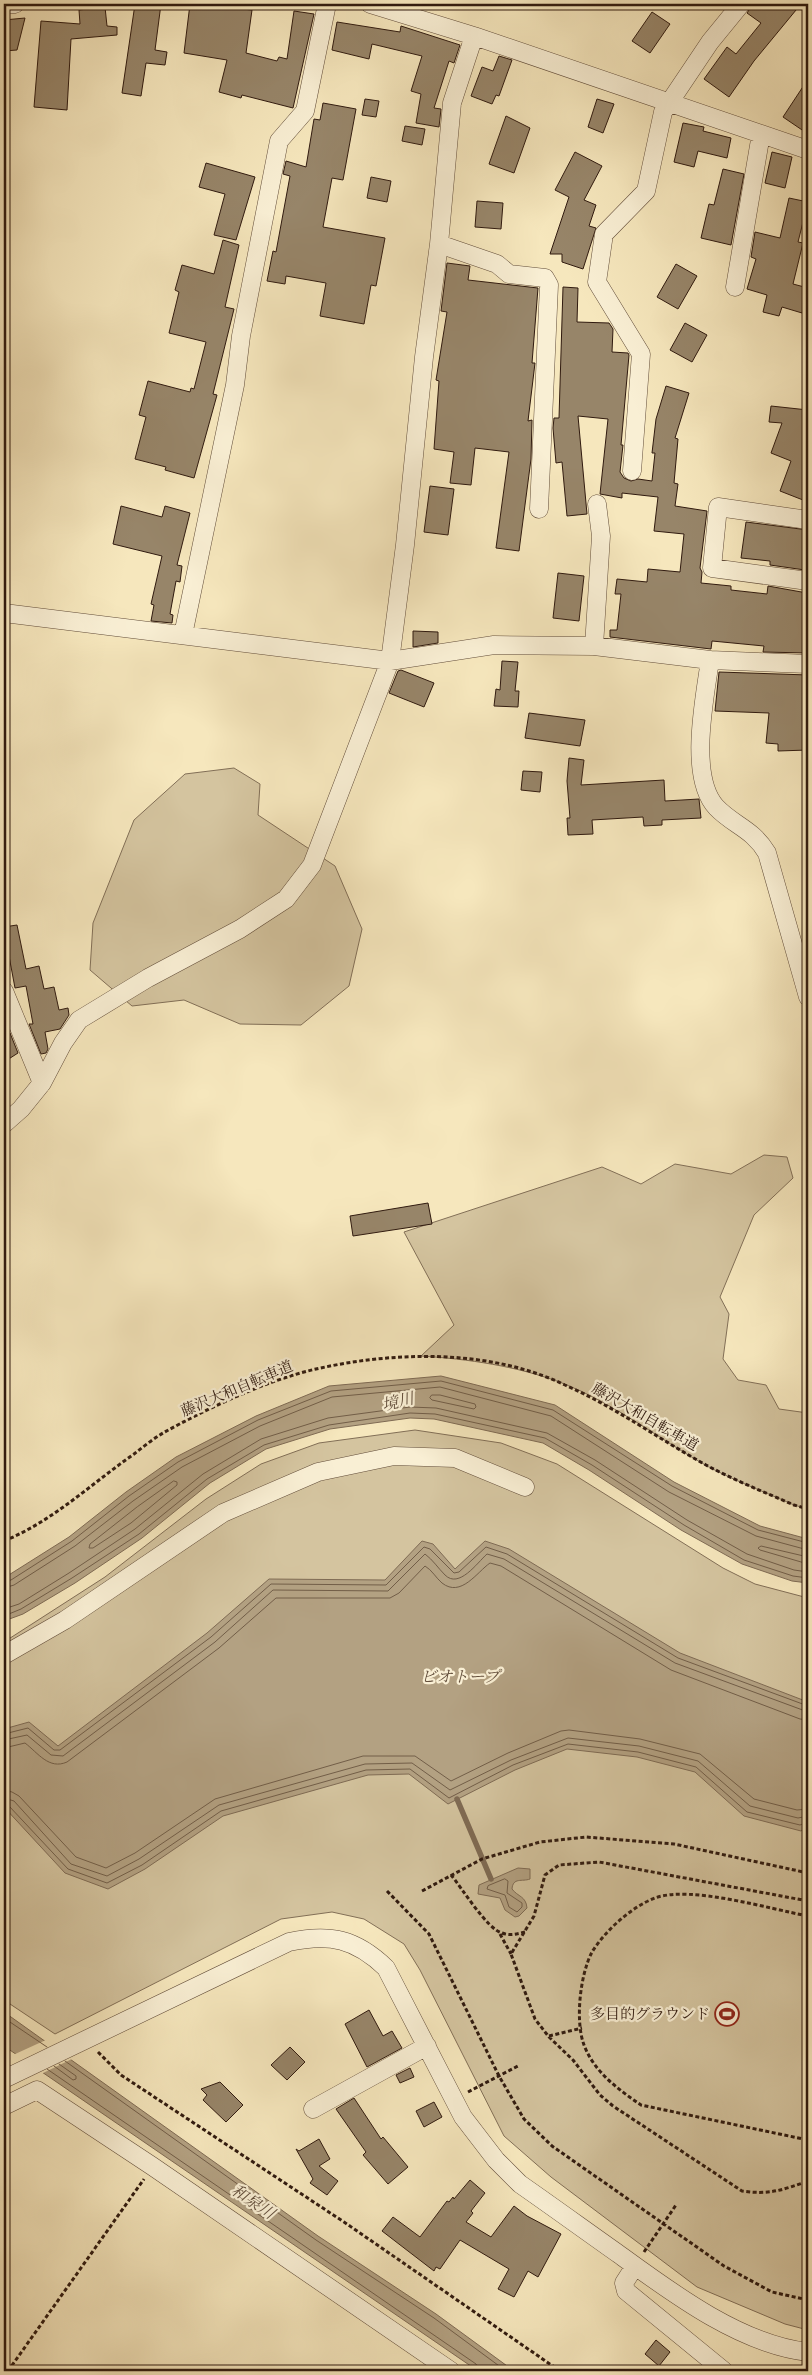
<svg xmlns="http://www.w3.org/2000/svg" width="812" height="2375" font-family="'IM FELL DW Pica','Noto Serif JP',serif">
<rect width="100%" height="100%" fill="#f6e7bd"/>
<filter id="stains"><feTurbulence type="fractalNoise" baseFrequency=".004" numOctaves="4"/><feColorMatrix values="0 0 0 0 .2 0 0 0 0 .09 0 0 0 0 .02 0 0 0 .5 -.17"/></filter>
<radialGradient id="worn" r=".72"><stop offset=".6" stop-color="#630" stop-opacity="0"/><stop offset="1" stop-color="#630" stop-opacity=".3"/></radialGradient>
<path fill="#d4c49f" stroke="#826f57" d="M234,768L260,784L258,815L335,866L362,929L349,986L301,1025L240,1024L184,1000L132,1006L90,970L93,923L134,820L185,774Z
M764,1155L787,1157L793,1178L754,1215L720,1297L729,1314L723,1359L738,1380L766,1385L779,1409L808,1413V1509L794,1505C765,1492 735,1481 707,1466C659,1439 614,1403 562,1383C517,1366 468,1359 421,1356L454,1325L404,1232L602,1167L641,1184L675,1164L731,1174Z
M415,1430L501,1443L557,1464L723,1568L755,1584L808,1598V2330L785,2324L697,2287L551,2177L504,2136L420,1970L404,1944L364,1919L332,1912L281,1919L55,2034L4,2000V1642L105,1577L206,1499L261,1464L319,1443Z"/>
<path fill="#b3a182" stroke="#7f6b54" d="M441,1376L555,1405L674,1482L760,1526L808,1539V1583L792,1581L742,1564L681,1530L589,1470L543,1443L434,1419L410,1418L330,1429L266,1449L210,1483L142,1538L75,1583L23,1614L4,1621V1578L69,1537L126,1492L176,1457L256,1416L329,1386Z
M422,1541L433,1544L455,1569L485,1541L509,1549L680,1653L808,1702V1826L801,1831L744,1816L695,1772L637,1757L567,1749L515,1770L448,1804L409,1774L368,1775L223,1816L145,1869L108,1889L65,1873L4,1807V1729L29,1722L58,1746L207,1633L269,1579L385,1580Z
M518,1868L530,1869V1879C522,1882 513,1877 512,1889C518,1897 526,1896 527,1908L519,1916L515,1917L505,1910L500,1898L478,1894L479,1885Z
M4,2012L318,2236L436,2314L514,2371H478L4,2046Z"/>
<path fill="#f6e7bd" d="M48,2039L74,2058L41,2074L13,2055Z"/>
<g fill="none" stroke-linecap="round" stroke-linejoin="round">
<path stroke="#725e48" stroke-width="1" d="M432,1395H440L475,1404L476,1407L474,1409L432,1400L430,1398Z
M174,1481L177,1482V1485L131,1523L93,1548H89L90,1544L137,1507Z
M808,1557L761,1546L758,1548L760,1550L808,1564
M4,1582L11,1580L72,1541L129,1496L178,1462L258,1420L331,1391L441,1381L553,1410L672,1486L758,1530L808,1543
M4,1588L14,1585L75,1546L133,1501L182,1467L260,1426L332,1397L440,1387L551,1416L669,1492L756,1536L808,1550
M4,1609L19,1604L69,1573L135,1529L203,1474L261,1439L328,1418L410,1407L436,1408L547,1433L595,1460L687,1520L747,1554L794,1570L808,1572
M4,1616L21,1609L72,1578L139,1534L207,1479L264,1445L329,1425L410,1413L435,1414L545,1438L592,1465L684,1525L744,1560L793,1576L808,1578
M4,1734L28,1728L54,1750H60L211,1637L271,1584L386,1585L424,1547L430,1549L454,1573L459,1572L486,1547L507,1554L678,1658L808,1706
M4,1740L27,1735L51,1755L63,1756L215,1642L273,1590L388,1591L425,1554C433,1560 438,1568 445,1575C459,1589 477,1563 487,1554L504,1559L675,1663L808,1712
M4,1748L25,1743C38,1753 49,1770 67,1762L219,1648L276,1598H390L399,1593L425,1566C432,1570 436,1578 442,1583C461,1598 477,1572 490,1563L501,1566L671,1670L800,1719L808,1720
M4,1790L12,1792L19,1796L76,1857L106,1868L135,1853L215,1799L363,1756H415L451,1781L508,1753L561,1731L569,1730L640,1739L700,1754L754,1799L797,1810L808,1809
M4,1798L14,1801L71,1864L107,1876L139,1859L219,1805L365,1764L412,1763L450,1790L511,1760L568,1738L639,1746L698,1761L750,1806L798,1818L808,1816
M4,1804L9,1806L68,1869L107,1883L142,1865L221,1811L366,1770L410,1769L449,1798L513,1765L568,1744L638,1752L696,1767L747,1812L800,1825L808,1822
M505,1879L508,1881L507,1893L522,1903V1907L517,1912L509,1907L505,1895L487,1889L488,1886Z
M4,2018L47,2047
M65,2061L316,2240L434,2318L506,2371
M54,2066L73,2080L76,2079V2076L59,2064
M47,2069L476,2364L480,2371"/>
<path stroke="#7f6b54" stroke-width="5.5" d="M457,1799L491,1879"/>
</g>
<path fill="#978569" stroke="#301a0f" d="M135,4H161L155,50L167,52L165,65L146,63L141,96L122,93Z
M190,4L252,10L246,53L277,61L279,57L287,59L294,11L314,14L293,108L242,95L241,98L219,92L227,60L184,53Z
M753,4H801L754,61L729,97L704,79L727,47L736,54L761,23L747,13Z
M105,7L107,26L117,27V35L71,39L67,110L34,107L41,21L80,24L79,10Z
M652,12L670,24L650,53L632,41Z
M25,18L17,50L4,51V20Z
M337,22L400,32L401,26L460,45L454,63L449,61L434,108L441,109L439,127L416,123L421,94L411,91L422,56L372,44L369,59L332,50Z
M499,56L512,60L499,96L496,95L492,104L471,96L482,67L493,71Z
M808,79V134L783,117Z
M365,99L379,101L376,117L362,115Z
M597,99L614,104L603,133L588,127Z
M323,103L356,109L343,180L332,178L323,227L385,238L376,286L371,285L364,324L320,316L326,283L286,276L285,284L267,281L273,251L276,252L290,176L283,174L286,161L306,167L314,119L320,120Z
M506,116L530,128L514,173L489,164Z
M683,123L704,127L703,131L731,138L727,158L698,151L694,167L674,162Z
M405,126L425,129L422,145L402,141Z
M575,152L602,166L584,200L596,205L589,226L596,228L583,269L562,262V254H550L569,197L555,190Z
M772,152L792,157L785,188L765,183Z
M206,163L255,177L236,240L214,235L225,194L199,187Z
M723,169L744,174L731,245L701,238L709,204L714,205Z
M371,177L391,181L387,202L367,198Z
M789,198L808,202L798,242L803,243L793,284L808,288V291L802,313L782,307L779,316L763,312L767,295L747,289L756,259L751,257L755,232L780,238Z
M477,201L503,203L501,229L475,227Z
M223,240L239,245L225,307L234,309L213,394L217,395L194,478L165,470L166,467L135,459L146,417L139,415L148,381L190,392L191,388L194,389L206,342L169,333L179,292L175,290L182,265L214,274Z
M447,263L470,266L468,280L538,288L532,363H535L528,421L532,420L531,459L519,551L496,548L509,452L475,448L471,485L450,483L454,452L434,449L439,381L436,380L447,312L441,311Z
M676,264L697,276L678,309L657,297Z
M563,287L578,288L577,322L609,323L613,329L612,352L628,353L629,355L621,445H623L620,472L624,478L631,481L638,479L652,481L655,453H652L656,419L666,386L689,393L675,438L678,439L674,483L678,484L675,506L707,511L700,568L702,572L701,583L731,586V590L767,594L768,586L807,593L803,628H808V653L763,652L764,646L712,641L711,649L610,637V630H617L621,594H615L617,579L647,582L648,569L680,572L684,534L654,531L658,497L622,493V498L600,494L608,419L578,416L587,514L567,516L562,462L556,463L553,428L554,418H559Z
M685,323L707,335L692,362L670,350Z
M771,406L808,410V486L803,500L780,491L791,461L771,453L782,423L769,422Z
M430,486L454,489L448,535L424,532Z
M121,506L162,517L165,506L190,513L177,565L182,566L180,582L176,581L170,614L173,615L172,623L151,621L154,605L151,604L162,556L113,544Z
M746,522L808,530L805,570L770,565V561L741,558Z
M558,573L584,576L579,621L553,618Z
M413,631L438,632V643L413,647Z
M502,661L518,662L515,691H519L518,707L494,706L496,689L500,690Z
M401,670L434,683L424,707L389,693L398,671Z
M719,672L808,675V750L778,751V744L766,743L769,713L715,711Z
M529,713L585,720L580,746L525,738Z
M569,758L584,760L581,785L664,780L665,801L699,799L701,818L662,820V825L644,826L643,817L592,820L593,834L568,835L567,818H570L567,781Z
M523,771L542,772L540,792L521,790Z
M17,925L26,969L39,966L44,989L54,987L59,1010L68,1008L69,1015L60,1029L45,1032L48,1049L46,1053L41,1054L29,1024H33L26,986L15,988L9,956L4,957V927Z
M10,1033L18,1053L4,1062V1036Z
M428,1203L432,1224L353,1236L350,1216Z
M369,2010L383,2036L392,2031L402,2048L367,2067L345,2024Z
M290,2047L305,2062L287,2080L271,2065Z
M410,2068L414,2077L400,2083L396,2075Z
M220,2082L243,2105L226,2122L203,2100L207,2095L201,2089Z
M354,2098L381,2139L383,2137L408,2167L388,2184L363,2155L366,2152L336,2109Z
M434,2102L442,2117L424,2127L416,2111Z
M319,2139L330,2159L319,2166L338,2181L327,2195L310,2183L313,2179L296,2149L299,2151Z
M470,2180L485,2193L471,2211L473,2213L466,2222L491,2237L514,2206L527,2216L561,2234L538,2277L528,2271L514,2297L498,2289L509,2269L460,2240L440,2269L436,2267L434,2271L382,2231L393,2217L420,2237L447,2201L449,2202L453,2197L454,2199Z
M656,2340L670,2352L659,2366L645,2354Z"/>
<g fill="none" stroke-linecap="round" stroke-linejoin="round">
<g stroke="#624d3a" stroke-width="19">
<path id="minor" d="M370,4L474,36L808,150
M4,5L15,4
M439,244L497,264L509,274L545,278L549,285L539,509
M735,287L761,134
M632,471L641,354L597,282L604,234L646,191L663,112L710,42L741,4
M808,520L718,507L712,568L808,581
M4,613L390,661L494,645L594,646L710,660L808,664
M183,635L235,385L241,336L279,141L305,111L327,4
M594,646L601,536L597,504
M710,660C705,697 688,776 716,807C734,826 752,828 767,853L808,997
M4,991L42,1083
M4,1124L21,1109L42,1083L63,1043L79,1020L148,978L240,929L286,899L312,865L390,661L405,545L424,357L439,244L452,103L474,36
M4,1655L65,1620L223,1513L318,1472L394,1456L455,1458L525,1487
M4,2079L289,1942C330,1933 356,1939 386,1968L463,2117L496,2160L520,2184C553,2207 586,2231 620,2255C672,2293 742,2345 808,2352
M4,2106L37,2090L152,2166L451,2371
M313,2109L427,2046
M635,2266L624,2283L626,2291L724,2371"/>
</g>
<path stroke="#301a0f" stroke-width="3" stroke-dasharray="4 2.5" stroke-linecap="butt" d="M4,1541C53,1521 91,1484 134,1454C143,1447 153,1439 163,1433C206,1409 267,1380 316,1369C396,1351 490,1349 565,1385C615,1407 659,1439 706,1465C734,1480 764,1492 794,1505L808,1509
M451,1875C462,1888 487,1929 502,1933C510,1936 517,1934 525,1932
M387,1891L429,1934L499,2076L524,2119L552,2146L724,2266L772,2292L808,2300
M422,1891L482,1859L540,1842L586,1837L674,1844L808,1873
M808,1901L599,1862L559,1865L545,1875L534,1916L511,1954L535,2019L549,2037L573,2060L600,2095L613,2106L742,2191C769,2195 783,2190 808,2181
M808,1916C770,1909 690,1885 655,1898C631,1907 605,1931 592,1952C580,1975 575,2021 584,2045C594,2072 619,2090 641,2105L808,2140
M500,1934L511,1954
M549,2036L582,2028
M98,2052L121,2075L344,2222L560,2371
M468,2092L518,2066
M644,2252L676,2205
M8,2371L144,2179"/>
<use href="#minor" stroke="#f9efd4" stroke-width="18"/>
</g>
<defs>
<g id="stadium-ring" transform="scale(1.25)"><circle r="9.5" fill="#f9efd4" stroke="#8f2418" stroke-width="1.5"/><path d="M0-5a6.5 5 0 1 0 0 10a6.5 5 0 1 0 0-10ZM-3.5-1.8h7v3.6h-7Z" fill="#8f2418"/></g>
</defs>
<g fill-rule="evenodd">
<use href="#stadium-ring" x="727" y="2014"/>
</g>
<g text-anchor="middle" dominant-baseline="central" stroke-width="4.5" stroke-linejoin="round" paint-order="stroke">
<g font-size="15" fill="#301a0f" stroke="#f9efd4">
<text transform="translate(237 1389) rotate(-23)">藤沢大和自転車道</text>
<text transform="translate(645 1417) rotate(30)">藤沢大和自転車道</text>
</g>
<g font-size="15" fill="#301a0f" stroke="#f9efd4" text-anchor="end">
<text x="710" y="2014">多目的グラウンド</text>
</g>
<g font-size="16" font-style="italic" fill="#64503d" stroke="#f9efd4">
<text transform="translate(398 1402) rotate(-13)">境川</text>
<text x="460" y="1677">ビオトープ</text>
<text transform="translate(253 2202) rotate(34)">和泉川</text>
</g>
</g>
<rect width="812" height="2375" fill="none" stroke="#f6e7bd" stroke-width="20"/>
<rect x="5" y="5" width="802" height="2365" fill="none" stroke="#301a0f" stroke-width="2.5"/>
<rect x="10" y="10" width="792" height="2355" fill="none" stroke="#301a0f"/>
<rect width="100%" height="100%" filter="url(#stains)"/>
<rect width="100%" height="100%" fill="url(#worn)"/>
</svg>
